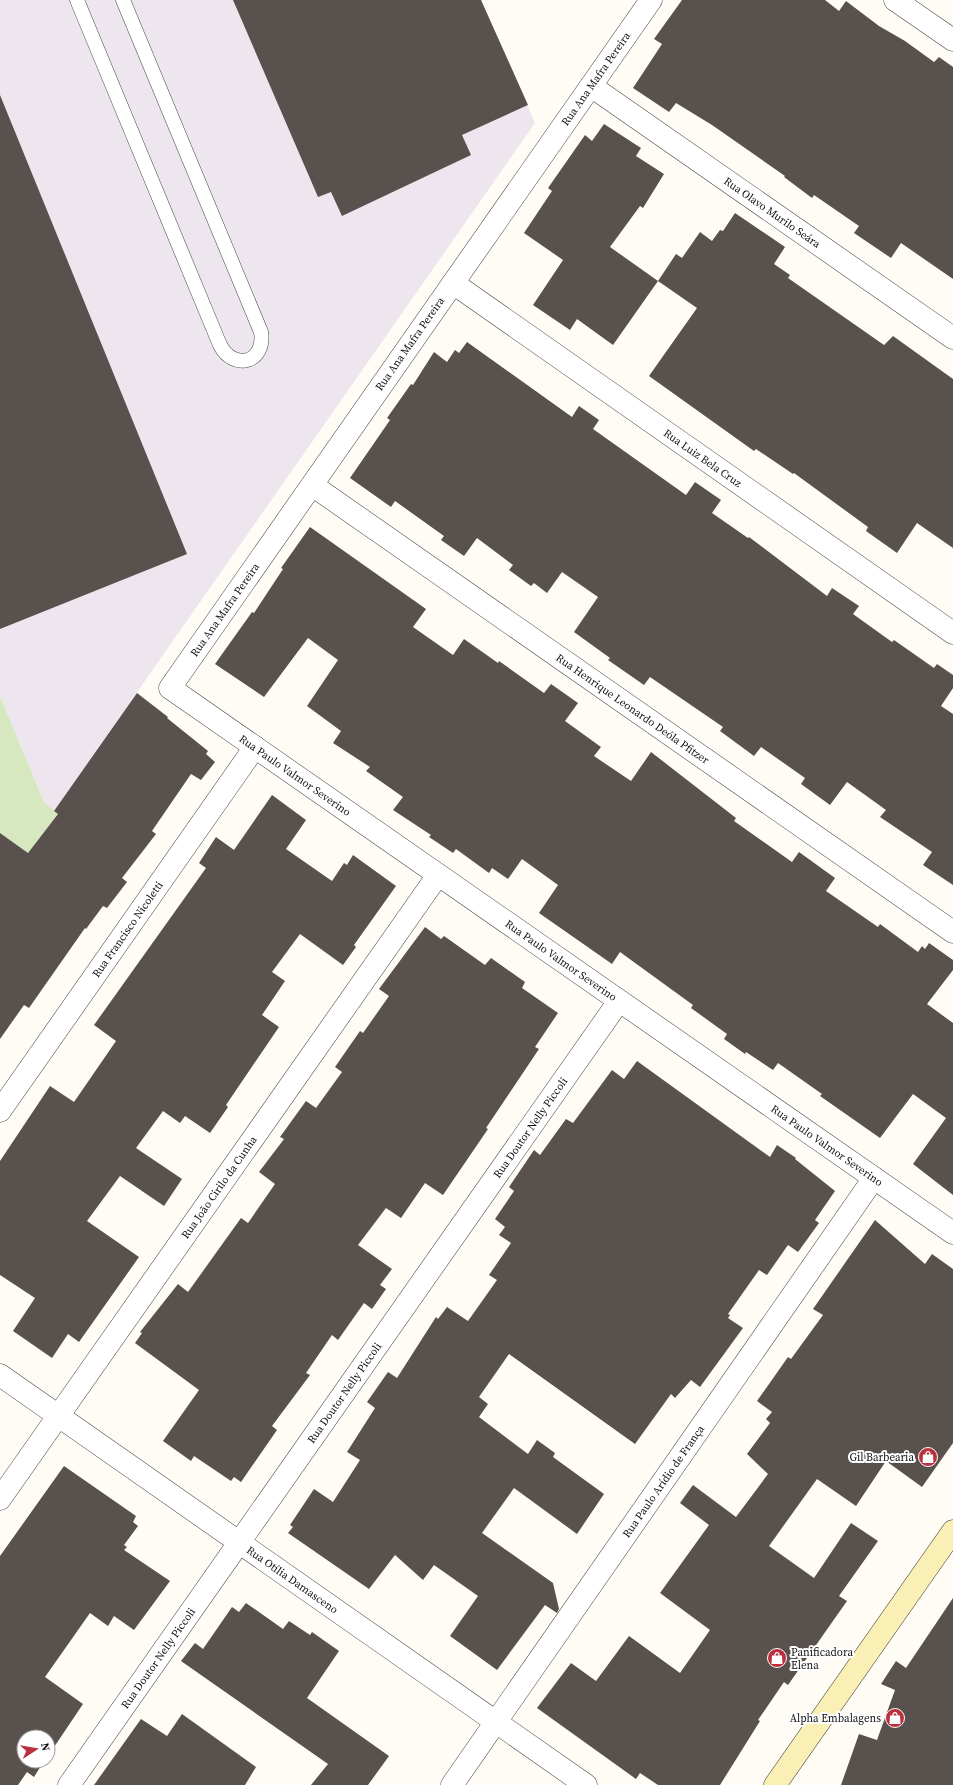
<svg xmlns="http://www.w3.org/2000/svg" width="953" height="1785" font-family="'Source Serif 4',serif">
<rect width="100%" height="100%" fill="#fefcf5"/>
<path fill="#ede6ee" d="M0,0H481L535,123L54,811L44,802L0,696Z"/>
<path fill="#d7e8c0" d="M0,696L44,802L58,814L28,853L0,833Z"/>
<path fill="#59514e" d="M233,0H481L528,105L462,135L471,155L342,216L331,192L318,197Z
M682,0H825L839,11L846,1L879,26L905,41L934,62L939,57L953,67V279L901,243L891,258L854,233L859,226L814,195L812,198L784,177L785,176L712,125L676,103L669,112L633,88L662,44L654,39Z
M0,95L187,554L0,629Z
M604,124L641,148L636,156L664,174L643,208L640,206L610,247L658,281L676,254L682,258L700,232L712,241L720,230L723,231L735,213L785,247L774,264L790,275L788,278L884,345L893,336L953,379V548L917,523L897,553L866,531L868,527L794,473L793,474L756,449L754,451L649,376L697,308L658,281L613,345L577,319L570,330L533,305L563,260L524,233L552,191L548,188L585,135L592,141Z
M467,342L572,417L579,406L599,420L593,429L686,495L695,482L721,500L712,513L748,538L749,537L827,596L832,588L859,606L853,614L892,642L894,640L934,668L937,664L953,675V688L941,706L953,714V885L923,865L932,852L880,817L886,810L847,782L830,805L801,784L805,778L761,747L754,756L720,731L723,727L650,677L644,685L608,660L610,658L574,632L598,597L562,572L547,593L534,583L531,586L509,570L513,565L477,538L464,556L441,540L444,536L395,501L391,507L350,478L390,420L387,418L411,384L413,385L434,352L447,362L455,350L459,353Z
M310,527L426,609L413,627L453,655L464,639L498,663L499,661L544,693L551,684L578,703L565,721L601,747L594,756L631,781L651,752L736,818L734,821L792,862L799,852L835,878L826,891L878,927L880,924L918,952L922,946L925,949L929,943L953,960V970L927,1004L953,1023V1195L913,1164L946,1118L913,1094L880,1138L820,1096L822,1094L778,1063L773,1070L746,1052L745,1054L724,1039L727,1034L691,1008L693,1005L620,952L612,964L539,913L558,885L522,859L508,879L492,868L489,873L456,849L453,853L429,837L431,835L393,810L403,797L366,771L370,767L333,743L341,731L307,706L338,660L308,638L264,697L215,664L252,612L254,613L283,569L281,568Z
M137,693L168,717L167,718L208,751L206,754L215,762L201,780L191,774L152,831L156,834L122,878L127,882L107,908L103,906L86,929L85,928L29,1008L24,1005L0,1039V833L28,853L58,814L54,811Z
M272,795L306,820L286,849L332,881L344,863L347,865L353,855L396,886L354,945L356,947L343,965L300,934L272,972L285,981L262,1015L279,1027L226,1105L228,1107L210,1133L185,1116L180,1123L163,1111L136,1148L182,1179L164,1206L120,1176L87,1221L139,1257L79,1342L68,1334L52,1358L13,1331L35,1298L0,1275V1161L50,1086L74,1102L116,1041L94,1025L206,868L199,863L216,837L234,850Z
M425,927L441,939L444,936L485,965L491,958L525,982L522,988L558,1013L535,1047L539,1049L486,1128L488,1129L443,1195L425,1183L401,1218L386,1208L358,1245L392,1269L380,1285L386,1289L372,1309L364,1303L338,1340L332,1335L306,1373L310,1375L272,1426L277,1430L241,1482L234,1477L231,1481L194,1456L191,1461L163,1441L199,1390L135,1343L142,1333L140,1332L178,1284L188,1292L241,1218L248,1223L275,1184L259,1172L284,1139L280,1137L306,1101L316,1108L342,1072L335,1067L360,1031L363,1033L389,996L379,989Z
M637,1061L770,1157L777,1145L796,1158L795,1159L835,1191L815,1220L819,1223L798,1252L788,1245L767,1275L759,1270L728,1314L730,1315L728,1318L743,1328L700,1387L691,1380L675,1398L671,1394L635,1444L509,1354L479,1397L488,1404L479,1417L528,1454L537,1440L555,1453L553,1457L604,1494L577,1534L514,1488L482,1533L553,1583L559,1609L557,1613L545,1605L497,1670L450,1636L478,1596L434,1565L423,1580L395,1555L369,1589L288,1533L293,1527L290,1525L314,1489L333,1502L360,1460L347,1452L375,1408L367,1402L388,1372L397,1378L436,1317L438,1319L447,1307L468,1321L497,1280L489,1275L511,1243L499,1235L505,1227L495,1219L514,1191L509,1187L534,1150L540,1155L566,1119L573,1123L612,1070L624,1079Z
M875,1220L925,1264L932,1254L953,1269V1443L922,1487L886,1461L856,1506L817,1479L769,1546L814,1578L851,1523L878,1541L839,1596L847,1601L788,1685L784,1682L758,1720L760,1721L720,1785H658L640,1773L636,1779L537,1708L571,1663L596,1681L629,1636L680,1673L710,1630L660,1593L709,1525L680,1503L693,1485L736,1517L768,1474L747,1454L770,1423L766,1419L772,1412L757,1401L788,1357L791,1359L823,1315L813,1309Z
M64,1466L136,1516L133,1522L138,1526L124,1545L127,1547L124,1550L170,1581L134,1630L114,1616L108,1626L90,1613L45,1677L83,1704L48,1756V1737H24V1761H44L34,1777L27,1772L18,1785H0V1556Z
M953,1598V1785H841L859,1734L877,1740L895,1690L881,1684L896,1661L906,1668Z
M246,1603L283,1629L289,1621L310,1635L312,1632L339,1651L307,1698L389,1756L368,1785H311L328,1764L181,1661L195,1643L203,1649L232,1607L239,1612Z
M182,1714L256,1767L245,1785H94L141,1719L167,1736Z"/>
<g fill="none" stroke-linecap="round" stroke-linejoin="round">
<g stroke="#444" stroke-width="15">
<path id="lane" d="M77,0L220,345C234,372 266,362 261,332L123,0"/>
</g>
<g stroke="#444" stroke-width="23">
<g id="street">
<path id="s1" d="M651,0L170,688L953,1233"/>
<path d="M895,0L953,40"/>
<path id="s2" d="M591,86L953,338"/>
<path id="s3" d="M453,283L953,633"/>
<path id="s4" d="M312,485L953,932"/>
<path id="s5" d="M0,1111L255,747"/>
<path id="s6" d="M0,1375L586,1785"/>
<path id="s7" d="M0,1499L438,875"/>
<path id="s8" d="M69,1785L619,1001"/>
<path id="s9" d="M452,1785L874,1178"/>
</g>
</g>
<g stroke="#333" stroke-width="23">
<path id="secondary" d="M775,1785L953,1531"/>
</g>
<use href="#lane" stroke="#fff" stroke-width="14"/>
<use href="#street" stroke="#fff" stroke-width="22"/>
<use href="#secondary" stroke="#faefb5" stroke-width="22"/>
</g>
<defs>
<g id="shop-disc" transform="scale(1)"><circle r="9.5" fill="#ba303e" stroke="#fff"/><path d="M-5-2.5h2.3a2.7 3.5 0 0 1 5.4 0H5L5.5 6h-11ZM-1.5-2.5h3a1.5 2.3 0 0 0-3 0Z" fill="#fff"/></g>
</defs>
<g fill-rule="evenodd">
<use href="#shop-disc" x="928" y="1457"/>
<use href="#shop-disc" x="777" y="1658"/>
<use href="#shop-disc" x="895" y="1718"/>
</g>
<g text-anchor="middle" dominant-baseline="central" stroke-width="4" stroke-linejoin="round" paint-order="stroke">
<g font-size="11" fill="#111" stroke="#fff">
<text transform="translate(596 79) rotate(-55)">Rua Ana Mafra Pereira</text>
<text stroke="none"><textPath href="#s2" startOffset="221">Rua Olavo Murilo Seára</textPath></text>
<text transform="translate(410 344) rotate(-55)">Rua Ana Mafra Pereira</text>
<text stroke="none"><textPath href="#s3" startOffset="305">Rua Luiz Bela Cruz</textPath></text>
<text transform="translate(225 610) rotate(-55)">Rua Ana Mafra Pereira</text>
<text stroke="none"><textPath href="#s4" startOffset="391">Rua Henrique Leonardo Deóla Pfitzer</textPath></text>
<text stroke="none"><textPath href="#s1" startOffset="992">Rua Paulo Valmor Severino</textPath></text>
<text stroke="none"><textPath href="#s5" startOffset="222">Rua Francisco Nicoletti</textPath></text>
<text stroke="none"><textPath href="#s1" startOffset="1316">Rua Paulo Valmor Severino</textPath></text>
<text stroke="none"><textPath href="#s8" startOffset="803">Rua Doutor Nelly Piccoli</textPath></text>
<text stroke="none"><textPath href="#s1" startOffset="1640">Rua Paulo Valmor Severino</textPath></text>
<text stroke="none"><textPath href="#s7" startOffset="381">Rua João Cirilo da Cunha</textPath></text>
<text stroke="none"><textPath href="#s8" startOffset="479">Rua Doutor Nelly Piccoli</textPath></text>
<text stroke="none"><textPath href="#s9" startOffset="370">Rua Paulo Arídio de França</textPath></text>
<text stroke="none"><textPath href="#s6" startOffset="357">Rua Otília Damasceno</textPath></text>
<text stroke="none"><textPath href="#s8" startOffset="155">Rua Doutor Nelly Piccoli</textPath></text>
</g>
<g font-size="11" fill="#111" stroke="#fff" text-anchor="end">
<text x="914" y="1457">Gil Barbearia</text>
<text x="791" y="1652" text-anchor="start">Panificadora<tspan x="791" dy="13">Elena</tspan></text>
<text x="881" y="1718">Alpha Embalagens</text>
</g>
</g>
<g transform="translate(36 1749) rotate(78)"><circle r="19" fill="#ffffff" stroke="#a0a0a0"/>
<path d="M0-3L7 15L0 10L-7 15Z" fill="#ba303e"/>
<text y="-6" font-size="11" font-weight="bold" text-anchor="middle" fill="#111111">N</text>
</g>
</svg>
